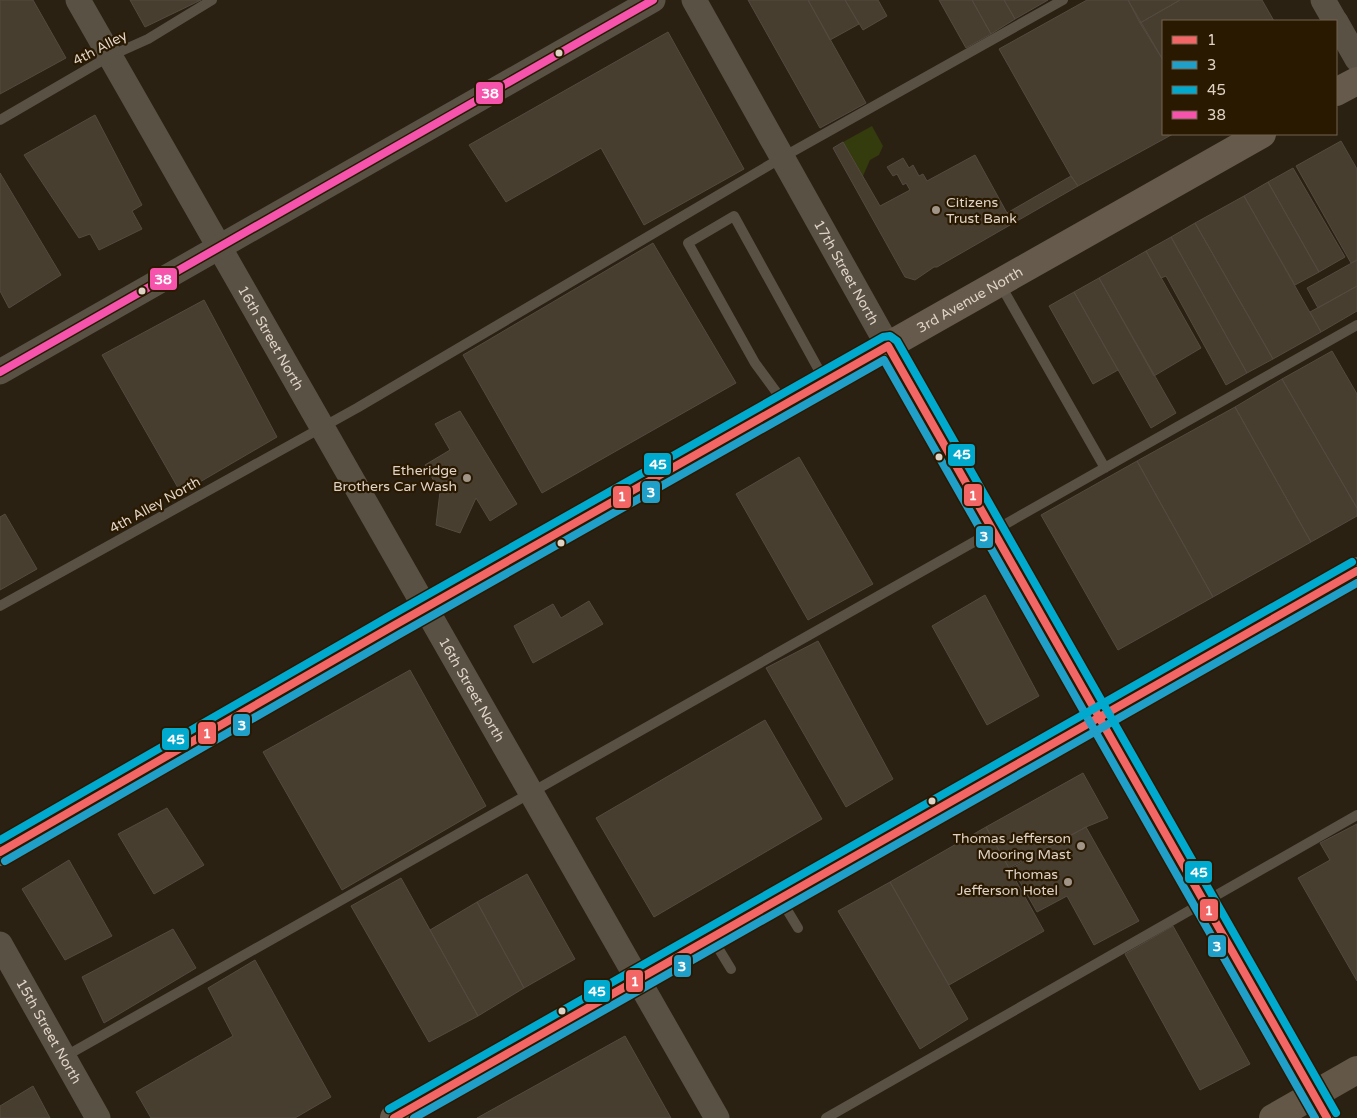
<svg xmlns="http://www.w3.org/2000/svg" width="1357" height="1118" font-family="'Varela Round',sans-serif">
<rect width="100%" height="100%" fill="#2a2113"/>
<path fill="#343b0d" d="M872,126L883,146L879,155L870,160L863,176L843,142Z"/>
<path fill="#483e2f" stroke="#534b40" d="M0,0H33L66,58L0,94Z
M130,0H201L145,27Z
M748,0H808L866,103L820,128Z
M808,0H845L859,24L830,40Z
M845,0H878L887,16L863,30Z
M939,0H972L991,34L966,48Z
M972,0H1004L1015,19L991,34Z
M1004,0H1048L1015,19Z
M1087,0H1128L1163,60V134H1173L1078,186L1071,176L999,49Z
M1128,0H1180L1140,23Z
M1180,0H1262L1274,21H1163V60L1140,23Z
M668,32L744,169L644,225L601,148L506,202L469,145Z
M95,115L142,205L132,211L142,229L99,250L90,234L79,238L24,155Z
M1341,141L1357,169V260L1351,263L1296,166Z
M843,142L880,206L910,190L906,183L903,185L897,174L893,176L887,167L903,158L909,168L913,165L919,176L923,174L927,181L975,155L1007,213L1071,176L1078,186L937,267H934L915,280L905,277L833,148Z
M1293,168L1345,257L1319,272L1268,182Z
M0,173L61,275L9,308L0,291Z
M1268,182L1319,272L1295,285L1244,196Z
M1244,196L1321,332L1273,359L1195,223Z
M1195,223L1273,359L1247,373L1171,237Z
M1171,237L1247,373L1226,385L1166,276L1161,278L1146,251Z
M653,243L736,383L542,493L463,355Z
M1146,251L1201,348L1154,376L1099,278Z
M1357,260V286L1318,308L1307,288Z
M1099,278L1176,413L1151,428L1074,292Z
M1357,286V311L1321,332L1310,312Z
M1074,292L1118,370L1093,384L1049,306Z
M204,300L277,437L181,493L102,355Z
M1332,351L1357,394V508L1282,379Z
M1282,379L1357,508V516L1311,542L1235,407Z
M1235,407L1311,542L1213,597L1137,461Z
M460,411L517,504L490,521L476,498L460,533L436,525L440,492L425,465L450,450L435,424Z
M799,457L873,584L808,620L736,494Z
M1137,461L1213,597L1118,650L1041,515Z
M5,514L37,569L0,590V517Z
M985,595L1039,696L987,725L932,626Z
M589,601L603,624L533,663L514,626L553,604L561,618Z
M818,641L893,779L846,807L766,668Z
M410,670L486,806L342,890L263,752Z
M765,720L822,819L654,917L596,818Z
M1083,773L1108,818L1086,827L1009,868L986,827Z
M167,808L204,865L154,894L118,834Z
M1357,824V981L1298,878L1330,860L1320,843Z
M986,827L1044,931L949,985L890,882Z
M1086,827L1139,921L1094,945L1067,896L1037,912L1012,868Z
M69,860L112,936L65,960L22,889Z
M527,874L575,959L524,988L477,902Z
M401,878L478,1016L429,1042L351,906Z
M890,882L968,1019L920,1049L838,911Z
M477,902L524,988L478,1016L430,930Z
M1173,926L1250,1064L1200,1090L1125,954Z
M173,929L196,968L104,1023L82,977Z
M255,960L331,1097L295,1118H151L136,1092L233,1036L208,988Z
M625,1036L671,1118H477Z
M33,1086L50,1118H0V1106Z"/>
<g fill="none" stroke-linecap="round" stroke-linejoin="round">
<path stroke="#5a5145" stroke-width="10" d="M0,120L110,56L148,39L212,0
M1000,284L1105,468
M785,404L755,363L688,243L734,216L825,381
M0,606L357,408L783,157L1063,0
M781,900L798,928
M712,938L731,969
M64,1057L1357,325
M826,1118L1357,815"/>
<path stroke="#5a5145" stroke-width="20" d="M1101,717L1327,1118"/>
<g stroke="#5a5145" stroke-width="25">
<path id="s1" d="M78,0L717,1118"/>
<path id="s2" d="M694,0L888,346L1101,717"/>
<path d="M1323,0L1335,21"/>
<path d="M1336,22L1357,59"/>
<path d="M0,372L653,0"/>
<path id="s3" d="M0,944L98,1118"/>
</g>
<g stroke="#655a4b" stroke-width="28">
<path d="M1336,92L1357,81"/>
<path id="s4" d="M0,852L393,626L1262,134"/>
<path d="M394,1118L1357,571"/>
</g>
<path stroke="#635847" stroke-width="28" d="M1273,1118L1357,1070"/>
<g stroke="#2a1901" stroke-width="11">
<path id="bus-1" d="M0,852L393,626L888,346L1327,1118
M394,1118L1357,571"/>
</g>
<g stroke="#2a1901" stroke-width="11">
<path id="bus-2" d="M5,861L398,635L884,360L1315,1118
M414,1118L1357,583"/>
</g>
<g stroke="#2a1901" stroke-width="11">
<path id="bus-3" d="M0,840L388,617L883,337L890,336L897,341L1336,1113
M389,1109L1352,562"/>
</g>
<g stroke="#2a1901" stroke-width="11">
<path id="bus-4" d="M0,372L653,0"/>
</g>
<use href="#bus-1" stroke="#f26666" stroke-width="8"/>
<use href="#bus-2" stroke="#209fc8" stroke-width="8"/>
<use href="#bus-3" stroke="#00a9ce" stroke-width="8"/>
<use href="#bus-4" stroke="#f653ac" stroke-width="8"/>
</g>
<g fill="#dfd3c5" stroke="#2a1901" stroke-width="2">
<circle cx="559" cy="53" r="4.5"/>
<circle cx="142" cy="291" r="4.5"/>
<circle cx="939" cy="457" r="4.5"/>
<circle cx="561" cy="543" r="4.5"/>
<circle cx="932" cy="801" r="4.5"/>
<circle cx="562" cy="1011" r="4.5"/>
</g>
<g fill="#a09587" stroke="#2a1901" stroke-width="2">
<circle cx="936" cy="210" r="5"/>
<circle cx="467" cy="478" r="5"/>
<circle cx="1081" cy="846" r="5"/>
<circle cx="1068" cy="882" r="5"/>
</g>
<g text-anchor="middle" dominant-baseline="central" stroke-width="4.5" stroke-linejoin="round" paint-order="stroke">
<g font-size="14" fill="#dfd3c5" stroke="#2a1901">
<text transform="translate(100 48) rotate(-28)">4th Alley</text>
<text stroke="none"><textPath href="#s2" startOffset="312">17th Street North</textPath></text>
<text stroke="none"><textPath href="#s4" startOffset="1116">3rd Avenue North</textPath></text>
<text stroke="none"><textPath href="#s1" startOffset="389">16th Street North</textPath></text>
<text transform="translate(155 505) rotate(-29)">4th Alley North</text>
<text stroke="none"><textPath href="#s1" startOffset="794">16th Street North</textPath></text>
<text stroke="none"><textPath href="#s3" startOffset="100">15th Street North</textPath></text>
</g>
<g font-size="14" fill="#dfd3c5" stroke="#2a1901" text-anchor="end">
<text x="946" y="202" text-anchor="start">Citizens<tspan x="946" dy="16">Trust Bank</tspan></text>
<text x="457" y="470">Etheridge<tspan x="457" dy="16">Brothers Car Wash</tspan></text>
<text x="1071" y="838">Thomas Jefferson<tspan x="1071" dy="16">Mooring Mast</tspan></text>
<text x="1058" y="874">Thomas<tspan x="1058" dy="16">Jefferson Hotel</tspan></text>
</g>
</g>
<g stroke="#2a1901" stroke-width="2">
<rect x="475" y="81" width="29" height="24" rx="5" fill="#f653ac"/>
<rect x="149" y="267" width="29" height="24" rx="5" fill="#f653ac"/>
<rect x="947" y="443" width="29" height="24" rx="5" fill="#00a9ce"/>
<rect x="643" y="452" width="29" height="24" rx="5" fill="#00a9ce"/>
<rect x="641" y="480" width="20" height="24" rx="5" fill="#209fc8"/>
<rect x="963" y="483" width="20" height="24" rx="5" fill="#f26666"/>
<rect x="612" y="485" width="20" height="24" rx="5" fill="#f26666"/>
<rect x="975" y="525" width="19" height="24" rx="5" fill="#209fc8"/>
<rect x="232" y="713" width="19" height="24" rx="5" fill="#209fc8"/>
<rect x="197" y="721" width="20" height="24" rx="5" fill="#f26666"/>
<rect x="161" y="727" width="29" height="24" rx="5" fill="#00a9ce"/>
<rect x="1184" y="860" width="29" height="24" rx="5" fill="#00a9ce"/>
<rect x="1199" y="898" width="20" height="24" rx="5" fill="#f26666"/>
<rect x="1207" y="934" width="20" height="24" rx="5" fill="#209fc8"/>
<rect x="673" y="954" width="19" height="24" rx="5" fill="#209fc8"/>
<rect x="625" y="969" width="19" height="24" rx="5" fill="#f26666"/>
<rect x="583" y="979" width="28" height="24" rx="5" fill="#00a9ce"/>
</g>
<g font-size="14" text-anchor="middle" font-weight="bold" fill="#fff">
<text x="490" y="98">38</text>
<text x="163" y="284">38</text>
<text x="962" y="459">45</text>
<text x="658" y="469">45</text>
<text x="651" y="497">3</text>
<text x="973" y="500">1</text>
<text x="622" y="501">1</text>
<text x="984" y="541">3</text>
<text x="242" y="730">3</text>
<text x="207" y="738">1</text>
<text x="176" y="744">45</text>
<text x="1199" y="877">45</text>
<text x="1209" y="915">1</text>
<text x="1217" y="951">3</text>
<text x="682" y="971">3</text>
<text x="635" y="986">1</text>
<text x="597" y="996">45</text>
</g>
<rect x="1162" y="20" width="175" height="115" fill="#2a1901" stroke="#72634f"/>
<rect x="1172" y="36" width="25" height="8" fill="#f26666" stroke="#72634f"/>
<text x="1207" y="45" font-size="15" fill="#dfd3c5">1</text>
<rect x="1172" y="61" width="25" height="8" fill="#209fc8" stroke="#72634f"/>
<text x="1207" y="70" font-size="15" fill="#dfd3c5">3</text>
<rect x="1172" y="86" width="25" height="8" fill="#00a9ce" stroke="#72634f"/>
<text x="1207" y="95" font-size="15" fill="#dfd3c5">45</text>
<rect x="1172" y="111" width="25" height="8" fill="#f653ac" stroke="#72634f"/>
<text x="1207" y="120" font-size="15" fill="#dfd3c5">38</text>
</svg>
